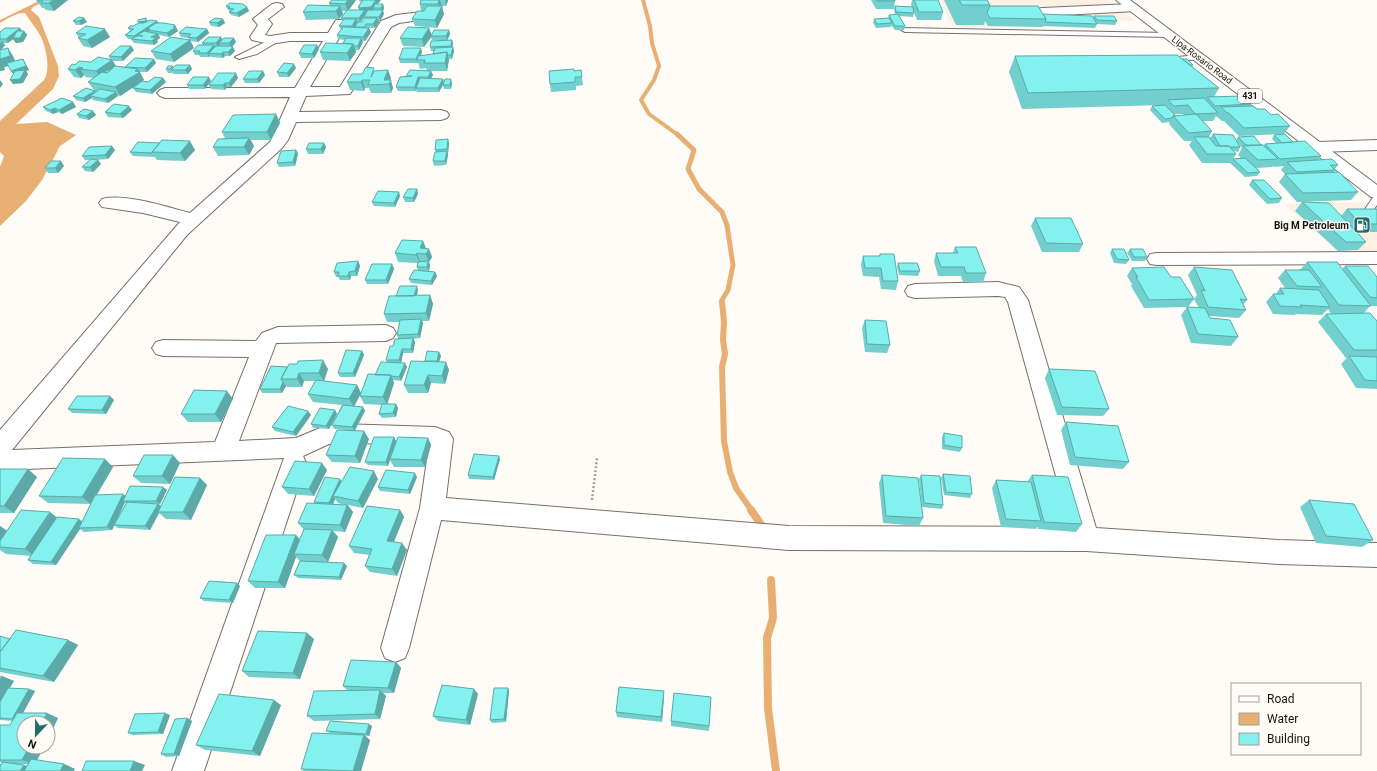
<svg xmlns="http://www.w3.org/2000/svg" width="1377" height="771" font-family="Roboto,sans-serif">
<rect width="100%" height="100%" fill="#fffbf6"/>
<path fill="#fef1e4" d="M939,0H973L974,2L996,0H1107L1136,21L1039,18L1044,27H953Z
M1369,202L1377,209V259H1346L1284,204Z"/>
<path fill="#e7b072" d="M41,0H47L33,7L31,10L39,17L58,66L59,76L53,89L16,124L47,122L76,135L60,146L42,180L26,201L0,226V167L4,156L0,152V121L44,80C51,71 46,47 41,37C37,29 30,21 25,13C17,12 7,19 0,23V20Z"/>
<g fill="none" stroke-linecap="round" stroke-linejoin="round">
<path stroke="#e7b072" stroke-width="4" d="M643,0L650,26L652,43L659,66L654,80L641,100L649,114L678,135"/>
<path stroke="#e7b072" stroke-width="5" d="M677,134L694,150L688,169L699,189L722,212L727,225L733,265L728,290L722,300V303"/>
<path stroke="#e7b072" stroke-width="6" d="M722,302L724,322L723,340L725,354L722,367L724,441L730,472L736,488L752,511"/>
<path stroke="#e7b072" stroke-width="8" d="M751,510L762,526
M771,580L773,618L767,638L768,708L776,771"/>
<g stroke="#786f66" stroke-width="2">
<path id="service" d="M902,28L1168,33L1172,35L1168,37L905,32L901,30Z
M275,37H281L282,39L257,54L239,59L235,57Z
M1198,55H1201V59L1167,62L1163,60L1167,58Z
M1377,195V205L1367,219H1361L1359,217L1361,215L1374,196Z"/>
</g>
<g stroke="#786f66" stroke-width="2">
<path id="minor" d="M277,3L282,4L284,7L268,19L272,24L265,35L270,36L290,33H328L336,20H346L348,23L310,87H340L381,21L396,15L422,12L427,13L429,16L427,19L399,23L391,27L350,94L306,96L299,112L441,110L447,112L449,115L447,118L441,120L296,122L288,140L282,148L187,235L12,450L215,442L249,357L163,356L156,354L152,348L156,342L163,340L256,341L262,333L278,327L386,325L393,328L396,333L393,338L386,341L276,343L239,441L296,438L325,426L340,424L435,427L449,432L453,439L446,498L789,526L1070,527L1008,302L1005,297L998,296L915,298L908,296L905,291L908,286L915,284L998,282L1019,287L1028,300L1096,528L1279,540L1377,543V567L1279,564L1086,551L789,550L441,520L409,648L405,658L395,662L385,658L381,648L420,508L429,446L340,442L329,444L303,456L306,463L204,771H172L284,458L3,470L0,469V430L180,222L143,213L102,207L99,203L102,199C124,193 167,207 190,213L270,142L290,97L165,98L160,96L157,93L160,90L165,88H295L323,41H290L270,44L252,40L250,37L258,25L253,19L272,4Z
M1132,4L1137,5L1139,8L1137,11L1042,16L1037,15L1035,12L1037,9L1042,8Z
M1377,140V150L1318,152L1312,150L1310,147L1312,144L1318,142Z
M1377,252V264L1157,265L1150,264L1147,259L1150,254L1157,253Z"/>
</g>
<g stroke="#786f66" stroke-width="2">
<path id="primary" d="M1116,0H1130L1377,185V198L1371,197Z"/>
</g>
<path stroke="#a6a29e" stroke-width="2.5" stroke-dasharray="2 2" stroke-linecap="butt" d="M592,500L597,458"/>
<use href="#service" fill="#fff" fill-rule="evenodd"/>
<use href="#minor" fill="#fff" fill-rule="evenodd"/>
<use href="#primary" fill="#fff" fill-rule="evenodd"/>
</g>
<path fill="#71cfcd" fill-rule="evenodd" d="M37,0H68L54,11L46,10L44,8H42L37,1Z
M332,0H356L349,10H359L358,7L362,2H360L359,0H381L377,4H383L384,8L383,11L384,14L380,21H378L379,22L375,28H367L371,32L365,41H362L363,42L359,50H356V52L350,61L323,60L320,52L343,43L345,40L338,39L337,35L341,30L339,26L343,21L341,18L346,11H342L343,14L339,19L306,20L303,12L330,6L329,3ZM365,16V18L362,22L358,23L357,22H360Z
M421,0H448L446,6H442L444,14L437,28L415,26L412,19L421,11L420,4Z
M871,0H895V1L894,9H876Z
M912,0H938L943,12L941,20H917L914,12L913,17L899,16L905,26L904,30H895L891,25V27L876,28L873,23L874,19L888,18L889,15L895,14L894,10L895,6L912,7L911,5Z
M944,0H987L990,5V6L1043,14L1093,17L1094,16L1117,21L1115,25L1097,24L1095,28L1043,26V27L988,26L985,21L984,25H956Z
M226,6L247,7L249,11L239,17L231,15L229,12L230,11L229,10H228Z
M84,18L87,22L81,25H76L73,21Z
M223,19L225,23L219,27L211,26L209,22Z
M157,21L159,23L175,25L178,31L169,37L159,35L160,38L157,40L158,42L154,45L134,43L131,39H128L125,35L130,31L128,28L133,26L139,23L138,22Z
M429,28L431,36L449,30L450,34L447,40H452L453,44L452,47L454,51L452,59H449L447,71H430L433,75L431,79H443L444,83H452L451,89H444L443,85L444,83L439,92H417L416,90V91H398L396,87L406,77V76L427,71L426,68L420,69L418,62V63H400L399,59L422,52L421,56L433,54L434,51H431L430,47L439,40H432L431,37L424,47L403,46L400,38Z
M207,29L209,33L198,42L190,41L194,48L174,62L156,59L151,51L189,40L188,38L181,37L179,33Z
M24,31L27,35L23,42L16,43L13,39L8,43H3L5,45L2,49L13,56L15,61L23,59L29,70L26,71L28,74L23,83L13,84V74L9,66L4,67L5,70L0,71V32Z
M76,33L110,37L92,48L83,46L78,38H79Z
M221,37L222,40L236,42L232,47L235,51L230,56H225L223,58L211,57L210,56L209,57H200L199,55H195L193,51L203,45L202,43Z
M317,45L319,49L314,58H301L299,53Z
M131,46L134,50L123,61H113L116,66L125,67L156,63L147,72H140L144,80L142,81L148,82L163,78L166,82L152,94L136,92L133,88L140,83L120,96L117,95L118,96L108,103L93,100L92,98L85,102L76,100L73,96L94,90L88,82L93,78L86,77L84,75L81,78L74,77L68,69L75,65L110,59L109,56Z
M1015,56L1182,59L1193,65L1192,67L1219,88L1214,97L1251,104L1250,106L1271,115L1290,126L1284,134L1239,136L1224,121H1222L1216,116L1213,121H1203L1212,131L1209,137L1210,138L1213,134L1236,140L1238,137L1264,145L1265,144L1276,143L1272,139L1274,135L1293,142L1321,156L1318,160L1338,165L1334,170H1335L1334,172L1358,192L1351,200L1297,202L1279,182L1285,174L1281,170L1284,166L1274,167L1273,166L1272,167L1257,168L1260,172L1257,176L1245,177L1230,163H1202L1189,145L1192,141H1184L1169,124L1170,122L1162,123L1150,110L1152,106L1163,105L1022,109L1009,72ZM1174,114H1183L1184,115L1176,116ZM1238,143L1242,148L1238,155L1241,158L1233,159L1236,154L1234,151L1238,152L1240,147Z
M190,65L192,69L188,74H173V73H168L166,69L173,66L174,67Z
M296,68L289,77H279L277,72Z
M581,70L583,85L576,86V90L551,92L550,84L574,71Z
M375,71L391,78L390,80L393,88L391,93H371L369,88H365L364,91L350,90L347,82L362,74Z
M265,75L259,83H245L243,79Z
M238,78L231,87H227L225,90L211,89L209,85Z
M211,81L205,89H189L187,85Z
M73,102L76,107L62,114L58,112L53,114L46,111L43,107Z
M132,110L123,118L108,117L105,112Z
M93,111L96,115L89,120L79,118L77,114Z
M276,114L280,123L271,140H251L254,146L249,155L218,156L213,147L225,138L222,132Z
M448,139L449,144L448,153V155L446,165L434,166L433,161L436,152L435,150Z
M326,147L323,154H308L306,149Z
M115,150L108,159L95,160H98L101,164L93,172L85,171L82,167L90,160H85L82,156Z
M195,150L185,161L157,160L155,157L133,156L130,152Z
M296,150L298,154L295,166L279,167L277,163Z
M64,166L58,173H48L45,168Z
M1252,180L1282,198L1279,203L1267,204L1249,185Z
M417,189L418,194L414,202H405L403,197Z
M400,196L395,207L374,206L372,202Z
M1302,202L1341,216L1347,209H1377V232H1357L1366,242L1358,250L1338,251L1295,211Z
M1035,218L1083,244L1079,252H1042L1031,226Z
M423,241L426,248L429,249L432,257L429,262L430,265L429,271H426L435,272L437,276L432,285L411,283L409,279L418,271L417,267V263L398,262L395,253Z
M955,247L986,273L983,282H963L961,276H938L934,261L936,253H953Z
M1112,249L1129,260L1126,264L1114,263L1110,253Z
M1130,249L1147,257L1145,261H1132L1127,253Z
M880,254L898,281L896,290L881,289L879,277L863,276L861,264L863,256H879Z
M358,261L360,266L357,276H351L350,280H340L338,277H336L334,272Z
M1307,262L1342,269L1345,266L1377,277V306H1370L1364,313L1377,321V389L1356,388L1341,364L1347,358H1346L1318,322L1326,314H1331L1328,309L1322,315L1296,314L1294,315L1273,314L1266,302L1273,294H1276L1280,288H1285L1278,278L1285,270H1300Z
M898,263L920,271L918,276L899,275L897,267Z
M392,264L394,269L388,284H367L365,280Z
M1194,267L1247,300L1243,305L1246,310L1239,318L1209,316L1210,318L1238,337L1231,346L1191,343L1181,315L1187,307L1144,308L1131,286L1132,284L1127,276L1132,268L1171,277L1194,299L1188,307L1199,308L1194,299L1197,295L1188,275Z
M418,290L417,296L430,295L433,304L429,321H422L423,323L420,338L413,339L415,342L413,353H403L401,363L407,367L401,381L393,380L394,383L387,404H396L398,408L396,417L382,418L379,414L382,405L364,404L360,396L375,375L387,362L386,360L393,346L398,338L397,335L400,322H387L384,314L396,296Z
M865,320L890,345L887,353L865,352L862,328Z
M362,351L364,355L355,377H340L338,373Z
M439,352L441,356L439,362L449,370L445,384L431,383L428,393H408L404,385L425,361Z
M271,366L328,369L324,381L357,385L361,393L354,406L363,407L365,411L355,431L369,439L360,463L332,462L326,455L347,430L334,429L332,425L342,405L313,402L308,394L315,381H304L302,387H287L286,386L282,393H262L260,389Z
M1049,369L1109,409L1103,416L1057,415L1045,378Z
M233,399L221,422H188L181,414Z
M114,400L106,414L72,413L68,409Z
M335,410L337,414L329,429L313,428L311,424Z
M311,415L296,436L275,431L272,427Z
M1066,422L1129,462L1123,469L1070,465L1061,430Z
M944,433L962,448L960,452L942,449V437Z
M394,437L396,441L428,438L431,445L425,467H394L390,460L388,466L368,465L365,462Z
M500,459L494,480L469,479L468,475Z
M180,463L170,484L141,483L133,476Z
M113,467L97,495L125,496L167,490L160,504H159L161,506L200,478L207,485L191,520L166,519L159,513L150,530L118,528L114,525L112,530L84,532L80,529L56,565L33,564L28,560L31,556L6,554L0,550V526L7,531L57,518L79,519L82,522L91,504L48,503L39,496ZM125,502L126,504L117,520Z
M0,469L37,477L14,513H0Z
M327,470L314,496L288,494L282,487Z
M943,474L972,494L970,498L944,495L941,478Z
M882,475L923,518L919,526L883,523L879,483Z
M921,475L943,505L942,509L922,507L919,479Z
M1032,475L1082,524L1076,532L1038,529V526L1036,529L1001,527L992,488L996,480L1027,482Z
M417,477L410,494L380,491L378,487Z
M378,479L363,508L348,505L353,512L345,532L333,531L338,537L328,562L347,566L341,580L298,578L294,575L300,561L296,557L285,588H255L248,581L296,535L299,540L304,530L298,523L315,503L314,502L341,481ZM335,499L338,503L345,505L333,504Z
M1309,500L1373,540L1362,547L1316,543L1300,507Z
M400,510L404,517L394,542L407,550L397,576L370,572L365,566L369,555L354,553L349,546Z
M240,586L233,603L204,601L200,598Z
M0,636L10,639L68,640L78,645L54,682L0,672Z
M314,639L300,679L249,677L242,671Z
M396,662L401,668L394,693H383L386,696L380,719L314,721L307,716L348,691L343,686Z
M0,676H2L14,681L10,688L29,689L35,691L23,713L58,718L37,760L64,764L75,769L0,771V764H1L2,763L0,762V725H10L13,721L0,720ZM17,764H28L27,766Z
M509,690L506,722L492,723L490,720Z
M478,694L470,725L438,721L433,716Z
M664,696L662,722L617,717L616,712Z
M711,697L709,731L671,726V721Z
M281,705L260,756L205,750L196,745Z
M170,715L163,734L133,735L128,733Z
M187,718L192,721L179,756L166,757L161,754Z
M372,726L369,736H365L370,740L361,771H304L301,769L350,735L330,733L326,731Z"/>
<path fill="#5ca9a7" d="M53,0H68L54,11L49,3Z
M348,0H356L348,11L345,4Z
M376,0H381L374,8H373V10L372,11L365,12L366,14L360,22L359,18L361,12L359,8Z
M439,0H440L444,14L437,28L435,20L439,11L438,4Z
M445,0H448V1L446,6Z
M383,4L384,8L383,11L384,14L380,21L379,17L382,11L381,8Z
M340,6L343,14L339,19L336,11Z
M247,7L249,11L239,17L237,13Z
M84,18L87,22L81,25L79,21Z
M146,18L148,22L141,26L138,22Z
M377,18L379,22L375,28L373,24Z
M223,19L225,23L219,27L217,23Z
M356,19L358,23L354,30L352,26Z
M157,21L160,25L150,29L148,28L149,30H148L149,32L138,35L140,38L136,40L134,36Z
M175,25L178,31L169,37L167,33Z
M20,28L23,32L24,31L27,35L23,42L16,43L13,39L8,43L6,39Z
M369,28L371,32L365,41L363,37Z
M429,28L432,36L424,47L422,39Z
M105,29L110,37L92,48L87,40Z
M207,29L209,33L198,42L196,38Z
M449,30L450,34L447,41L446,36Z
M158,34L160,38L157,40L158,42L154,45L152,41L151,37Z
M221,37L223,41L219,43L220,45L218,47L216,43Z
M234,38L236,42L232,47H233L235,51L230,56L228,52L231,47L229,43Z
M361,38L363,42L359,50L358,46Z
M190,40L194,48L174,62L170,54Z
M452,40L453,44L452,50L451,46Z
M2,41L5,45L0,51V44Z
M353,44L356,52L350,61L347,53Z
M214,45L216,49L209,53L210,56L209,57L207,53Z
M317,45L319,49L314,58L312,54Z
M131,46L134,50L123,61L121,57Z
M453,47L454,51L452,59L451,55Z
M8,48L13,56L16,64L4,67L5,70L0,71V59Z
M421,48L422,52L418,60H417L418,63L416,59Z
M223,52L225,56L223,58L221,54Z
M447,52L449,60L447,71L445,63Z
M23,59L29,70L26,71L28,74L23,83L13,84L10,80L14,75L11,71Z
M154,59L156,63L147,72L145,68Z
M112,60L117,68L101,79L96,71Z
M294,64L296,68L289,77L287,73Z
M190,65L192,69L188,74L185,70Z
M79,67L84,75L81,78L75,70Z
M138,69L144,80L120,96L115,87Z
M388,70L391,78L388,84L384,80Z
M263,71L265,75L259,83L257,79Z
M431,71L433,75L429,81L428,77Z
M236,73L238,78L231,87L229,83Z
M209,77L211,81L205,89L203,85Z
M418,77L420,81L416,88V91L415,87Z
M163,78L166,82L152,94L150,90Z
M443,79L444,83L439,92L438,88Z
M451,79L452,83L451,89L450,85Z
M0,80L3,84L0,88Z
M362,80L365,88L364,91L361,82Z
M391,80L393,88L391,93L389,84Z
M225,83L227,87L225,90L223,85Z
M95,91L98,95L90,96L92,98L85,102L83,98Z
M116,92L118,96L108,103L105,99Z
M73,102L76,107L62,114L59,110Z
M129,106L132,110L123,118L120,114Z
M55,108L58,112L53,114L50,110Z
M93,111L96,115L89,120L86,116Z
M276,114L280,123L271,140L267,132Z
M249,138L254,146L249,155L244,147Z
M448,139L449,144L448,153L447,149Z
M190,141L195,150L185,161L180,153Z
M324,143L326,147L323,154L321,149Z
M112,146L115,150L108,159L105,155Z
M296,150L298,154L295,166L293,162Z
M447,151L448,155L446,165L445,161Z
M98,160L101,164L93,172L90,167Z
M61,161L64,166L58,173L55,168Z
M417,189L418,194L414,202L413,198Z
M399,192L400,196L395,207L394,203Z
M423,241L426,249L420,248Z
M429,249L432,257L429,262L426,254Z
M417,253L420,262V263L416,255Z
M358,261L360,266L357,276L355,271Z
M428,261L430,265L429,271L427,267Z
M392,264L394,269L388,284L386,280Z
M349,272L351,276L350,280L348,276Z
M435,272L437,276L432,285L431,281Z
M417,286L418,290L415,302L413,297Z
M430,295L433,304L429,321L426,313Z
M421,319L423,323L420,338L418,334Z
M413,338L415,342L413,353L411,349Z
M402,349L403,353L401,364L399,360Z
M362,351L364,355L355,377L353,373Z
M439,352L441,356L438,365L437,361Z
M323,360L328,369L324,381L319,373Z
M446,362L449,370L445,384L442,376Z
M405,363L407,367L401,381L399,377Z
M299,373L304,381L302,387L297,379Z
M391,375L394,383L387,405L383,397Z
M428,375L431,383L428,393L424,385Z
M283,382L286,386L282,393L280,389Z
M357,385L361,393L354,407L349,399Z
M227,391L233,399L221,422L215,414Z
M110,396L114,400L106,414L102,410Z
M396,404L398,408L396,417L393,413Z
M363,407L365,411L354,431L352,427Z
M335,410L337,414L329,429L326,426Z
M308,411L311,415L296,436L293,432Z
M364,431L369,439L360,463L355,456Z
M394,437L396,441L388,466L386,462Z
M428,438L431,445L425,467L421,460Z
M173,455L180,463L170,484L162,476Z
M499,456L500,459L494,480L493,477Z
M105,459L113,467L91,504L82,497Z
M322,463L327,470L314,496L309,489Z
M28,469L37,477L14,513L4,506Z
M374,471L378,479L363,508L358,501Z
M415,473L417,477L410,494L408,490Z
M200,478L207,485L191,520L183,512Z
M340,479L342,482L333,496L335,499L332,507L329,503Z
M163,487L167,490L160,504L156,501Z
M123,494L127,497L123,501L125,502L112,530L107,527Z
M158,504L162,507L158,512L159,513L150,530L145,526Z
M347,505L353,512L345,532L340,525Z
M400,510L404,517L391,548L387,541Z
M50,512L59,519L35,556L25,549Z
M79,519L84,523L56,565L51,562Z
M0,526L9,532L0,546Z
M332,530L338,537L328,562L322,555Z
M296,535L302,542L294,554L296,557L285,588L278,582Z
M402,543L407,550L397,576L392,569Z
M344,563L347,566L341,580L339,577Z
M237,583L240,586L233,603L229,600Z
M307,633L314,639L300,679L293,673Z
M68,640L78,645L54,682L43,676Z
M396,662L401,668L394,693L388,688Z
M2,676L14,681L0,702V679Z
M508,688L509,690L506,722L504,719Z
M29,689L35,691L18,722L12,719Z
M474,689L478,694L470,725L466,720Z
M380,690L386,696L380,719L375,714Z
M664,691V696L662,722L661,717Z
M274,700L281,705L260,756L252,751Z
M47,713L58,718L48,739V723H42Z
M165,713L170,715L163,734L158,732Z
M187,718L192,721L179,756L174,754Z
M369,724L372,726L369,736L366,734Z
M364,735L370,740L361,771H353Z
M29,747H44L35,764L22,760Z
M134,761L145,765L142,771H130Z
M64,764L75,769L74,771H60Z
M24,765L36,770L35,771H20Z"/>
<path fill="#83f1ee" stroke="#5ca9a7" d="M37,0H53L49,3H41L43,1H37Z
M332,0H348L345,4L329,3Z
M363,0H376L371,7L359,8L360,7H358Z
M421,0H439L438,4H420Z
M876,0H895V1H877Z
M914,0H938L943,12H919Z
M959,0H987L990,5H962Z
M230,3L243,4L247,7L237,13L229,12L234,9L228,8L230,7L226,6Z
M375,4H383L381,8H373Z
M308,5L340,6L336,11L303,12Z
M427,6H442L435,20L412,19L417,11H424Z
M895,6L913,7L914,13L896,12Z
M990,6H1038L1046,19L990,18L987,13Z
M347,10H365L359,18H341Z
M368,10H383L379,17H364Z
M898,14L905,26H895L889,15Z
M1043,14L1092,16L1097,24L1045,22L1046,19Z
M1094,16H1114L1117,21L1097,20Z
M79,17L84,18L79,21H73Z
M146,18V21L138,22V20Z
M215,18L223,19L217,23L209,22Z
M364,18H377L373,24H366L364,27H355L358,22H362Z
M889,18L892,23L877,24L874,19Z
M344,19H356L352,26H339Z
M150,20L157,21L134,36L125,35L134,29L128,28L130,26H133L139,23H144Z
M156,23H164L175,25L173,27H176L167,33L148,30L150,29L148,28Z
M86,26L105,29L87,40L78,38L86,34L76,33Z
M186,27L207,29L196,38L188,37L191,34L179,33Z
M343,27L369,28L363,37L337,35Z
M408,27L429,28L422,39L400,38Z
M5,28H20L6,39H0V32Z
M434,30H449L446,36H431Z
M17,31H24L20,38H13Z
M144,31L158,34L151,37L156,38L152,41L131,39L137,36H143L138,35Z
M171,37L190,40L170,54L151,51Z
M209,37H221L216,43H202L206,39Z
M224,38H234L229,43H219Z
M346,38H361L358,46H354L353,44L343,43Z
M452,40L451,46L430,47L431,41Z
M326,43L353,44L347,53L320,52Z
M198,45H214L207,53H198L200,51H193Z
M304,45H317L312,54L299,53Z
M120,46H131L121,57L109,56Z
M216,46H232L231,47H233L228,52H223L221,54L209,53Z
M453,47L451,55H448L447,52L433,54L435,48Z
M8,48L10,56L0,59V50Z
M403,48H421L416,59H399Z
M447,52L445,63H424L425,60H417L418,56Z
M1177,55L1219,88L1028,93L1015,56Z
M98,57L112,60L96,71L80,69L83,68L79,67L75,70L68,69L72,64L75,65L79,61L91,62Z
M135,58L154,59L145,68L125,67Z
M23,59L26,66L11,71L7,63Z
M1182,59H1187L1193,65H1190Z
M284,63L294,64L287,73L277,72Z
M176,65H190L185,70H171Z
M115,66L138,69L135,71L140,72L115,87L88,82L102,72L107,73Z
M168,66H173L170,69H166Z
M366,67L374,68L371,77L374,71L388,70L384,80H391L389,84L368,85L370,80H362L361,82H347L352,74H362Z
M574,69V71L581,70L582,77H575V82L550,84L549,71Z
M25,70L20,79L10,80L15,71Z
M108,70H110L107,73L104,72Z
M410,70L431,71L428,77H418L415,87H396L400,77L412,76H406Z
M249,71H263L257,79H243Z
M218,73H236L229,83H225L223,85H209Z
M155,77L163,78L150,90L133,88L142,81L148,82Z
M193,77H209L203,85H187Z
M420,78L443,79L438,88H416Z
M445,79H451L450,85H443Z
M86,88L95,91L83,98L73,96Z
M100,89L116,92L105,99L90,96Z
M1242,96L1251,104L1215,106L1207,97Z
M62,98L73,102L59,110L55,108L50,110L43,107Z
M1204,98L1218,113L1195,114L1188,105L1174,106L1168,100Z
M114,104L129,106L120,114L105,112Z
M1165,105L1176,116H1173L1172,118L1165,119L1152,106Z
M1253,106L1257,109H1265L1271,115L1278,114L1290,126L1244,128L1229,113H1227L1221,107Z
M84,109L93,111L86,116L77,114Z
M276,114L267,132H222L233,115Z
M1196,114L1212,131L1189,133L1173,116Z
M1213,134L1233,135L1240,147H1230L1229,146H1220Z
M1285,134L1293,142L1282,143L1274,135Z
M1254,136L1261,145H1246L1238,137Z
M1194,137H1209L1216,146H1229L1236,154H1207Z
M249,138L244,147H213L218,139Z
M448,139L447,149L435,150L436,140Z
M162,140L190,141L180,153L152,152Z
M1305,141L1321,156L1280,159L1265,144Z
M138,142L160,143L152,152V153L130,152Z
M309,143H324L321,149H306Z
M1263,145L1278,159L1258,160L1243,146Z
M112,146L105,155L82,156L89,147Z
M296,150L293,162L277,163L281,151Z
M447,151L445,161H433L435,152Z
M1245,158L1260,172L1248,173L1233,159Z
M91,159L98,160L90,167H82Z
M1332,159L1338,165H1330L1335,170L1297,172L1287,162Z
M51,161H61L55,168H45Z
M1339,172L1358,192L1303,193L1285,174Z
M1252,180H1264L1282,198L1270,199Z
M408,189H417L413,198L403,197Z
M378,191L399,192L394,203L372,202Z
M1302,202L1329,203L1366,242H1346Z
M1347,209H1377V224H1360Z
M1035,218H1071L1083,244L1046,243Z
M402,240L423,241L420,248L429,249L426,254L417,253L416,255L395,253Z
M955,247H976L986,273H966L964,267H941L936,253H958Z
M1112,249H1124L1129,260L1117,259Z
M1130,249H1143L1147,257H1134Z
M880,254H894L898,281H883L881,268H865L863,256H880Z
M358,261L355,271L349,272L348,276H338L339,272H334L337,263Z
M428,261L427,267H417L418,262Z
M1307,262H1337L1371,306L1339,305Z
M898,263H917L920,271H900Z
M372,264H392L386,280H365Z
M1345,266H1368L1377,277V298L1370,297Z
M1164,267L1171,277H1180L1194,299L1149,300L1136,277H1138L1132,268Z
M1194,267L1232,270L1247,300L1240,299L1246,310L1208,307L1201,290L1205,291Z
M414,270L435,272L431,281L409,279Z
M1285,270H1309L1322,287L1297,286Z
M400,286H417L414,296H396Z
M1280,288L1319,290L1330,307L1300,305L1302,307L1280,306L1273,294H1284Z
M430,295L426,313L384,314L389,296Z
M1187,307L1205,308L1210,318L1230,320L1238,337L1198,334Z
M1370,313L1377,321V350H1354L1326,314Z
M421,319L418,334L397,335L400,320Z
M865,320L886,321L890,345L867,344Z
M413,338L411,349H402L399,360H386L390,346H393L395,339Z
M346,350L362,351L353,373H338Z
M427,351L439,352L437,361H425Z
M1349,356L1377,357V381L1365,380Z
M323,360L319,373H299L297,379H281L289,364H297L298,361Z
M411,361L446,362L442,376L428,375L424,385H404Z
M381,362L405,363L399,377L391,376V375H375Z
M271,366L287,367L281,379L283,382L280,389H260Z
M1049,369L1095,371L1109,409L1062,407Z
M368,374L391,375L383,397L360,396Z
M316,380L357,385L349,399L308,394Z
M194,390L227,391L215,414H181Z
M77,396H110L102,410L68,409Z
M382,404H396L393,413L379,414Z
M343,405L363,407L352,427L332,425Z
M288,406L308,411L293,432L272,427Z
M320,408L335,410L326,426L311,424Z
M1066,422L1118,426L1129,462L1075,457Z
M337,430L364,431L355,456L326,455Z
M944,433L962,436V448L944,445Z
M374,437H394L386,462H365Z
M398,437L428,438L421,460L390,459Z
M474,454L499,456L493,477L468,475Z
M144,455H173L162,476H133Z
M63,458L105,459L82,497L39,496Z
M295,461L322,463L309,489L282,487Z
M350,467L374,471L358,501L333,496Z
M0,469H28L4,506H0Z
M386,470L415,473L408,490L378,487Z
M943,474L970,476L972,494L946,492Z
M882,475L918,478L923,518L886,516Z
M921,475L940,476L943,505L924,503Z
M1032,475L1068,477L1082,524L1044,522Z
M175,477L200,478L183,512H158Z
M325,477L340,479L329,503L314,502Z
M996,480L1031,482L1041,521L1006,519Z
M130,486L163,487L156,501H123Z
M123,494L107,527L79,528L95,495Z
M1309,500L1354,504L1373,540L1326,536Z
M127,502L158,504L145,526L114,525Z
M307,503L347,505L340,525L298,523Z
M367,506L400,510L387,541L402,543L392,569L365,566L372,549L349,546Z
M21,510L50,512L25,549L0,547V541Z
M57,517L79,519L51,562L28,560Z
M304,529L332,530L322,555L294,554Z
M266,535H296L278,582L248,581Z
M300,561L344,563L339,577L294,575Z
M209,581L237,583L229,600L200,598Z
M16,630L68,640L43,676L0,668V652Z
M258,631L307,633L293,673L242,671Z
M0,636L10,639L0,652Z
M351,660L396,662L388,688L343,686Z
M442,685L474,689L466,720L433,716Z
M619,687L664,691L661,717L616,712Z
M8,688L29,689L12,719L0,718V702Z
M494,688H508L504,719L490,720Z
M380,690L375,714L307,716L314,691Z
M674,693L711,697L709,726L671,721Z
M219,694L274,700L252,751L196,745Z
M17,713H47L42,723H24V747H29L22,760H0V725H10Z
M165,713L158,732L128,733L135,714Z
M187,718L174,754H161L175,719Z
M330,721L369,724L366,734L326,731Z
M312,733L364,735L353,771L301,769Z
M31,759L64,764L60,771H24Z
M86,761H134L130,771H82Z
M3,762L24,765L20,771H0V766Z"/>
<defs>
<g id="fuel-square" transform="scale(0.9)"><rect x="-9" y="-9" width="18" height="18" rx="4" fill="#216c6b" stroke="#fffbf6"/><path d="M-5.5-6h7V0h2V4h1.3V-2.5L3-4.5l.8-.8L6-3V5H2.5V1h-1V6h-7ZM-4.2-4.7v3.2H.2V-4.7Z" fill="#fff"/></g>
</defs>
<g fill-rule="evenodd">
<use href="#fuel-square" x="1362" y="225"/>
</g>
<g text-anchor="middle" dominant-baseline="central" stroke-width="3" stroke-linejoin="round" paint-order="stroke">
<g font-size="9" fill="#181411" stroke="#fffbf6">
<text transform="translate(1202 60) rotate(37)">Lipa-Rosario Road</text>
</g>
<rect fill="#fffbf6" stroke="#5d5956" stroke-width="1" x="1238" y="89" width="24" height="14" rx="3"/>
<g font-size="9" font-weight="bold" fill="#181411">
<text x="1250" y="96">431</text>
</g>
<g font-size="10" font-weight="bold" fill="#181411" stroke="#fffbf6" text-anchor="end">
<text x="1349" y="225">Big M Petroleum</text>
</g>
</g>
<rect x="1231" y="683" width="130" height="72" fill="#fffbf6" stroke="#a39f9a"/>
<rect x="1239" y="696" width="20" height="6" fill="#ffffff" stroke="#a39f9a"/>
<text x="1267" y="703" font-size="12" fill="#181411">Road</text>
<rect x="1239" y="713" width="20" height="12" fill="#e7b072" stroke="#a39f9a"/>
<text x="1267" y="723" font-size="12" fill="#181411">Water</text>
<rect x="1239" y="733" width="20" height="12" fill="#83f1ee" stroke="#a39f9a"/>
<text x="1267" y="743" font-size="12" fill="#181411">Building</text>
<g transform="translate(36 735) rotate(202)"><circle r="19" fill="#fffbf6" stroke="#a39f9a"/>
<path d="M0-3L7 15L0 10L-7 15Z" fill="#216c6b"/>
<text y="-6" font-size="11" font-weight="bold" text-anchor="middle" fill="#181411">N</text>
</g>
</svg>
